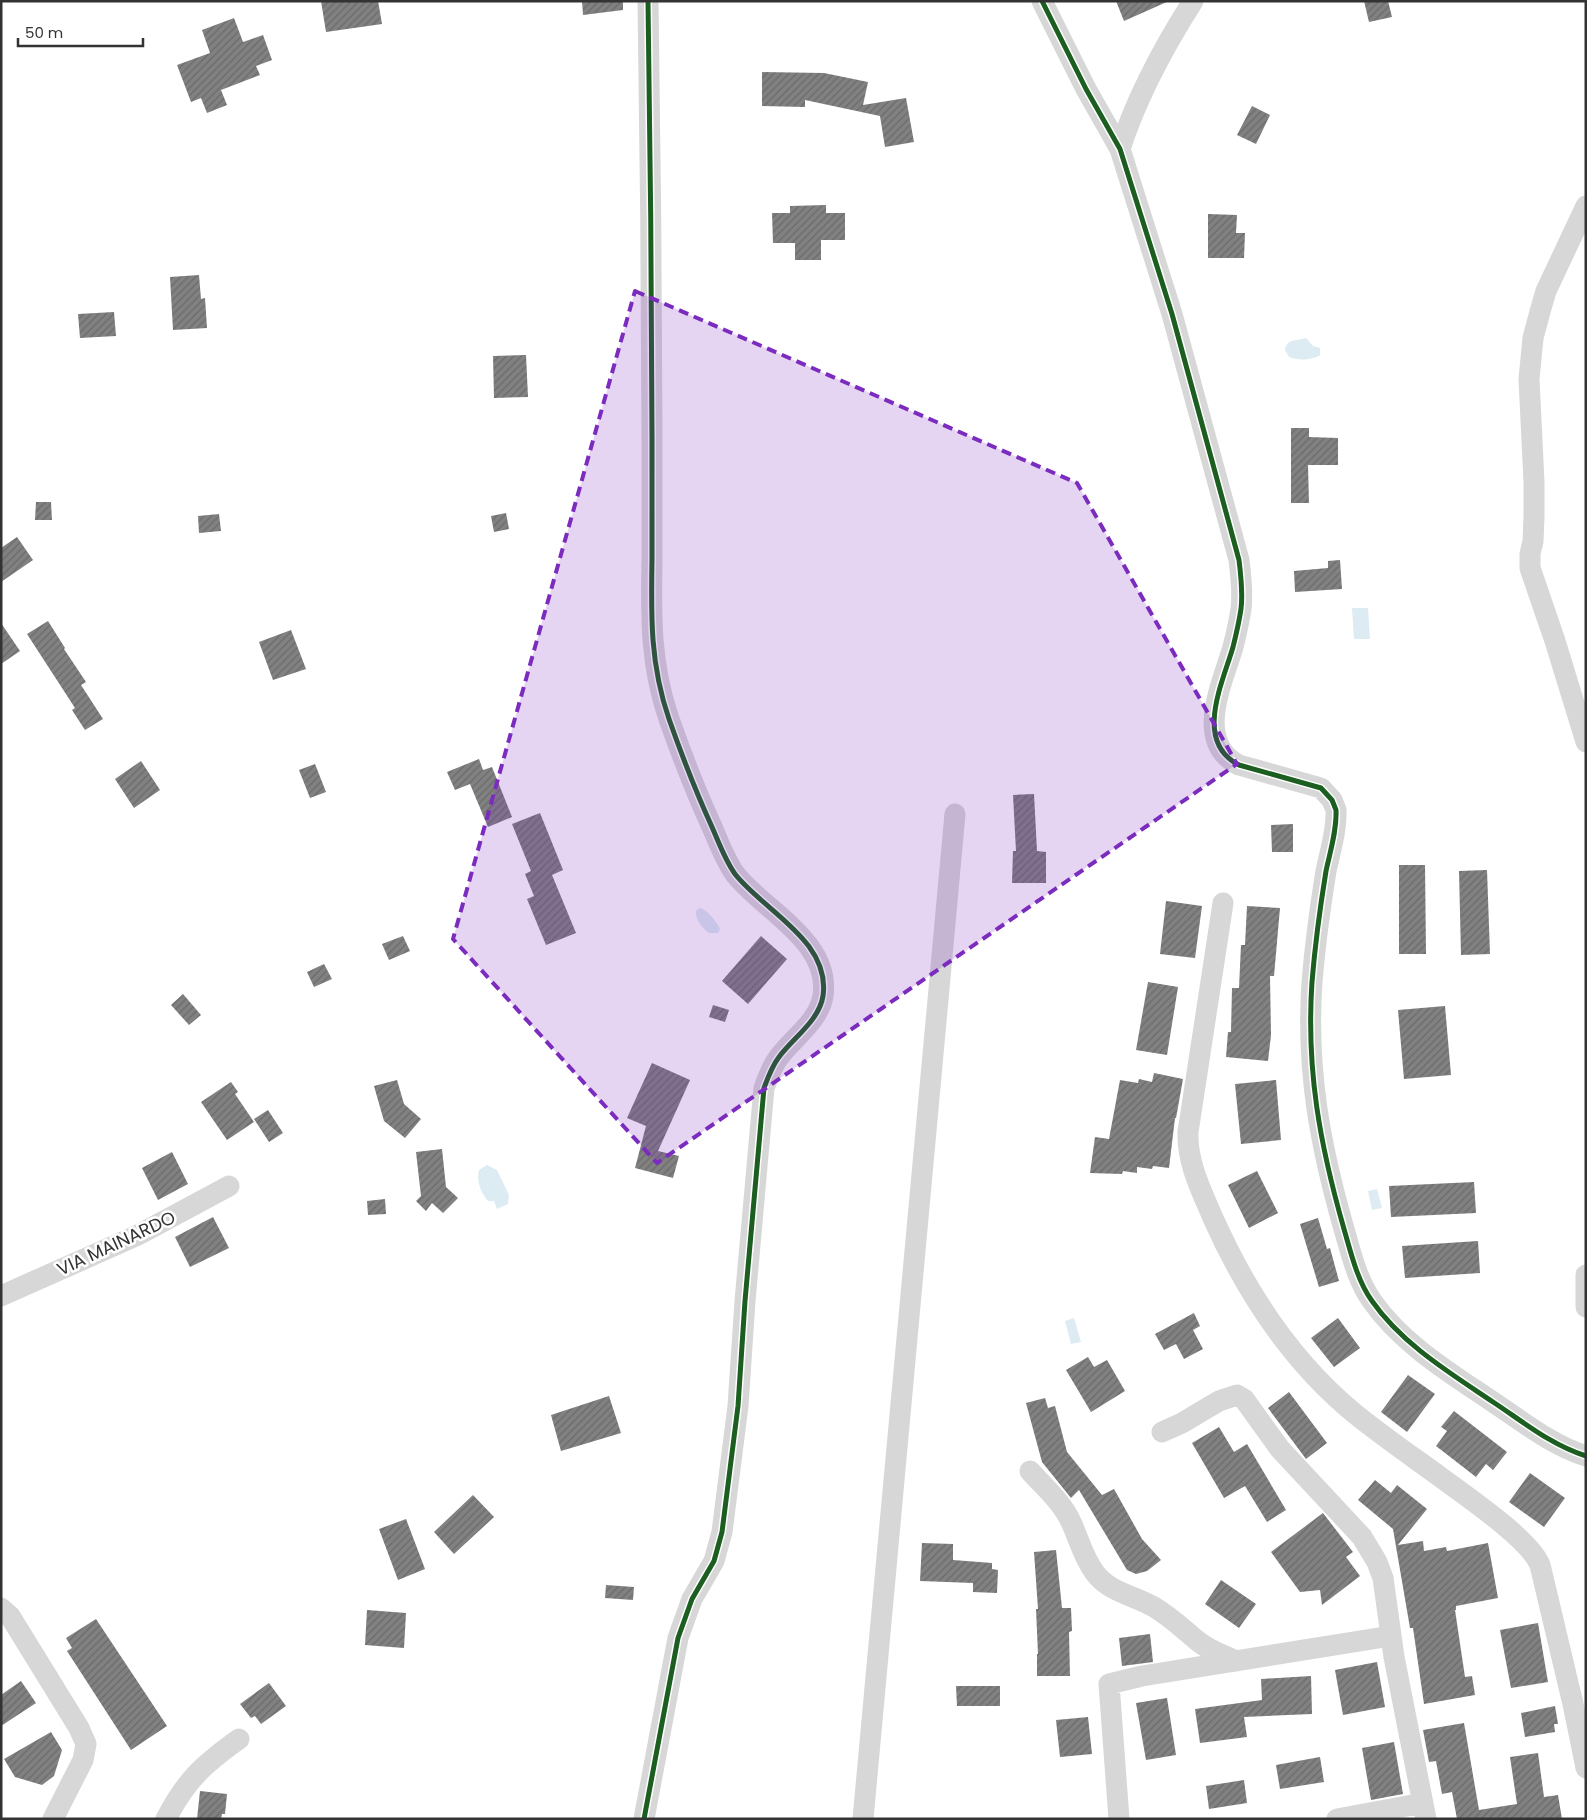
<svg xmlns="http://www.w3.org/2000/svg" width="1587" height="1820" font-family="Poppins,sans-serif">
<defs>
<pattern id="building-hatch" width="6" height="6" patternUnits="userSpaceOnUse" patternTransform="scale(1.25)"><rect width="6" height="6" fill="#818181"/><path d="M-1 1l2-2M0 6l6-6M5 7l2-2" fill="none" stroke="#6a6a6a"/></pattern>
</defs>
<rect width="100%" height="100%" fill="#fff"/>
<path fill="#ddebf3" d="M1306,338L1313,346L1320,348V355C1313,360 1297,361 1289,357L1285,350C1287,338 1297,341 1306,338Z
M1352,608H1368L1370,639H1354Z
M699,908C706,908 717,922 720,929L718,933H709C702,928 695,919 696,911Z
M487,1165L497,1170L509,1195L508,1204L497,1209L494,1201H488C481,1193 476,1181 479,1170Z
M1377,1189L1382,1208L1372,1210L1368,1191Z
M1074,1318L1081,1342L1071,1344L1065,1321Z"/>
<path fill="url(#building-hatch)" d="M321,1H378L382,24L326,32Z
M582,1H623V10L583,15Z
M1116,1H1169L1124,21Z
M1364,1H1388L1392,17L1369,22Z
M234,18L243,42L263,35L272,60L256,66L260,75L221,90L227,105L207,113L201,98L191,102L177,65L210,53L202,30Z
M762,72L824,73L868,82L863,105L906,98L914,142L885,147L880,116L805,100V107L762,106Z
M1252,106L1270,115L1256,144L1237,135Z
M826,205V213H845V240H821V260H795V243H773L772,213H790V206Z
M1208,214L1237,215L1236,233H1245L1244,258H1208Z
M199,275L201,299L205,298L207,328L173,330L170,277Z
M114,312L116,336L80,338L78,314Z
M526,355L528,397L494,398L493,356Z
M1291,428H1309V437L1338,438V465H1308L1309,503H1291Z
M36,502H51L52,520H35Z
M506,513L509,529L494,532L491,516Z
M219,514L221,531L199,533L198,516Z
M17,537L33,560L1,582V548Z
M1340,560L1342,589L1295,592L1294,571L1328,568V561Z
M48,621L65,648L64,649L86,682L81,685L103,719L85,730L72,710L75,708L27,634Z
M1,623L20,651L1,664Z
M291,630L306,669L273,680L259,642Z
M479,759L483,770L492,767L512,817L488,827L470,784L455,790L447,772Z
M141,761L160,790L134,808L115,779Z
M315,764L326,792L310,798L299,770Z
M1034,794L1037,851L1046,852V883H1012L1013,851H1016L1013,795Z
M540,813L563,870L552,875L576,933L546,945L527,899L534,896L525,874L531,871L512,824Z
M1293,824V852H1272L1271,825Z
M1399,865H1425L1426,954H1399Z
M1487,870L1490,954L1461,955L1459,871Z
M1166,901L1202,906L1195,958L1160,954Z
M1247,906L1280,908L1274,976H1270L1271,1035L1268,1061L1226,1057L1228,1032H1231L1232,988H1239L1241,945H1245Z
M403,936L410,951L389,960L382,944Z
M761,936L787,959L748,1004L722,981Z
M324,964L332,979L314,987L307,972Z
M1148,982L1178,987L1167,1055L1136,1050Z
M183,994L201,1015L189,1025L171,1005Z
M713,1005L729,1010L725,1022L709,1017Z
M1445,1006L1451,1075L1404,1079L1398,1010Z
M652,1063L690,1080L658,1151L679,1156L673,1178L635,1168L646,1126L627,1118Z
M1154,1073L1183,1079L1176,1118H1175L1169,1168L1153,1166L1152,1169L1137,1167V1173L1123,1171L1122,1174L1090,1173L1095,1137L1109,1139L1120,1080L1138,1083L1139,1079L1152,1082Z
M397,1080L404,1104L421,1119L405,1138L384,1121L374,1086Z
M1276,1080L1281,1140L1241,1144L1235,1084Z
M231,1082L238,1092L235,1094L254,1122L227,1140L201,1102Z
M268,1110L283,1133L269,1142L254,1119Z
M442,1149L446,1187L458,1198L443,1213L432,1203L426,1211L416,1201L421,1196L416,1152Z
M172,1152L188,1184L158,1200L142,1168Z
M1257,1171L1278,1213L1249,1228L1228,1185Z
M1474,1182L1476,1213L1391,1217L1389,1186Z
M385,1199L386,1214L368,1215L367,1201Z
M213,1217L229,1248L190,1267L175,1237Z
M1318,1218L1327,1249L1330,1248L1339,1281L1319,1287L1300,1224Z
M1478,1241L1480,1273L1405,1278L1402,1246Z
M1194,1313L1200,1326L1193,1330L1203,1349L1184,1359L1176,1344L1164,1350L1155,1334Z
M1338,1318L1360,1348L1334,1367L1311,1338Z
M1088,1357L1094,1367L1107,1360L1125,1391L1091,1412L1066,1370Z
M1408,1375L1435,1394L1407,1432L1381,1412Z
M1289,1392L1327,1443L1306,1459L1268,1408Z
M609,1396L621,1433L561,1451L551,1415Z
M1045,1398L1048,1408L1055,1406L1067,1452L1102,1495L1114,1489L1142,1539L1161,1560L1147,1571L1136,1574L1127,1570L1079,1490L1071,1498L1042,1462L1026,1403Z
M1454,1411L1507,1452L1493,1470L1486,1464L1476,1477L1436,1446L1447,1431L1441,1427Z
M1219,1427L1234,1452L1247,1444L1286,1510L1267,1522L1245,1486L1224,1498L1192,1443Z
M1530,1473L1565,1498L1544,1527L1509,1502Z
M1375,1480L1391,1493L1397,1485L1427,1509L1398,1545L1423,1541L1424,1551L1446,1547L1447,1551L1488,1543L1498,1598L1456,1606V1610H1455L1465,1677L1472,1676L1475,1695L1424,1704L1413,1628H1410L1393,1529L1358,1500Z
M473,1495L494,1517L454,1554L434,1532Z
M1323,1513L1353,1552L1346,1557L1360,1576L1322,1605L1320,1590L1300,1592L1271,1552Z
M406,1519L425,1569L398,1580L379,1529Z
M922,1543L953,1544V1560L992,1563V1569L998,1570L997,1593L973,1592V1583L920,1581Z
M1056,1550L1062,1608H1071L1072,1631L1069,1632L1070,1676H1037V1654H1038L1036,1609H1038L1034,1552Z
M1221,1580L1256,1604L1239,1628L1205,1604Z
M606,1585L634,1587L633,1600L605,1598Z
M367,1610L406,1613L404,1648L365,1645Z
M96,1619L167,1726L131,1750L67,1651L72,1648L66,1638Z
M1538,1623L1548,1682L1511,1688L1500,1630Z
M1150,1634L1153,1662L1122,1666L1119,1638Z
M1377,1662L1385,1707L1343,1715L1335,1670Z
M1311,1676L1312,1714L1244,1717L1247,1737L1200,1743L1195,1709L1262,1700L1261,1679Z
M21,1681L36,1703L1,1726V1695Z
M269,1683L286,1706L261,1724L255,1716L251,1718L240,1704Z
M956,1686H1000V1706H957Z
M1167,1698L1176,1755L1146,1760L1136,1703Z
M1555,1706L1558,1724H1554L1555,1732L1525,1737L1521,1713Z
M1088,1717L1092,1754L1060,1757L1056,1720Z
M1464,1723L1479,1810L1517,1804L1510,1757L1538,1753L1544,1797L1558,1795L1562,1819H1457L1452,1792L1442,1794L1436,1761L1429,1762L1423,1730Z
M51,1732L62,1750L54,1776L42,1785L15,1777L4,1759Z
M1394,1742L1403,1794L1371,1800L1362,1748Z
M1320,1757L1324,1782L1280,1789L1276,1765Z
M1244,1780L1247,1803L1209,1809L1206,1786Z
M200,1791L227,1794L225,1814H222L221,1819H197Z"/>
<g fill="none" stroke-linecap="round" stroke-linejoin="round">
<path stroke="#d7d7d7" stroke-width="21" d="M1042,1L1086,89L1120,149L1172,314L1239,560C1241,576 1243,593 1241,609C1239,622 1236,635 1233,647C1223,682 1193,742 1239,765L1321,788L1332,800L1336,810C1337,830 1330,852 1326,871C1320,908 1315,945 1312,982C1306,1070 1320,1145 1344,1229C1351,1253 1357,1280 1372,1301C1402,1344 1450,1373 1493,1402C1522,1421 1551,1445 1586,1456
M1120,149C1137,96 1163,48 1193,1
M1586,206L1546,291L1541,308L1533,338L1529,379L1534,482V517L1533,541L1530,554V568L1555,641L1586,742
M1223,903L1188,1132C1187,1163 1201,1190 1213,1218C1246,1292 1291,1361 1354,1413C1381,1435 1410,1455 1439,1476C1463,1494 1530,1539 1540,1565L1573,1704L1586,1768
M1586,1275V1307
M1,1296L138,1235L229,1186
M1162,1432L1182,1423L1219,1401L1237,1395L1244,1399L1280,1449L1362,1537L1377,1562L1383,1578L1394,1657L1426,1819
M1030,1471C1044,1487 1062,1502 1071,1522C1079,1539 1083,1557 1095,1573C1110,1593 1134,1595 1154,1607C1171,1617 1183,1629 1199,1642C1210,1651 1224,1655 1236,1661
M1,1608L10,1616L79,1728L86,1744L83,1760L53,1819
M166,1819C186,1780 204,1764 239,1739
M644,1819L678,1638L692,1599L714,1561L722,1532L738,1406L745,1301L764,1088C768,1077 772,1066 779,1057C793,1038 819,1021 823,996C831,941 764,911 735,874C725,860 719,843 712,827C696,792 682,756 669,719C650,664 651,616 652,559C652,518 652,477 652,437C652,292 650,146 648,1
M863,1819L955,814
M1119,1819L1109,1684L1142,1676L1391,1636
M1337,1819L1423,1803"/>
<g stroke="#fff" stroke-width="8">
<path id="cycleway" d="M1042,1L1086,89L1120,149L1172,314L1239,560C1241,576 1243,593 1241,609C1239,622 1236,635 1233,647C1223,682 1193,742 1239,765L1321,788L1332,800L1336,810C1337,830 1330,852 1326,871C1320,908 1315,945 1312,982C1306,1070 1320,1145 1344,1229C1351,1253 1357,1280 1372,1301C1402,1344 1450,1373 1493,1402C1522,1421 1551,1445 1586,1456
M644,1819L678,1638L692,1599L714,1561L722,1532L738,1406L745,1301L764,1088C768,1077 772,1066 779,1057C793,1038 819,1021 823,996C831,941 764,911 735,874C725,860 719,843 712,827C696,792 682,756 669,719C650,664 651,616 652,559C652,518 652,477 652,437C652,292 650,146 648,1"/>
</g>
<use href="#cycleway" stroke="#1b5e20" stroke-width="5"/>
</g>
<path fill="#7b2cbf" fill-opacity="0.2" stroke="#7b2cbf" stroke-width="4" stroke-dasharray="10 6" stroke-linejoin="round" d="M635,291L1077,483L1237,764L657,1163L453,939Z"/>
<g text-anchor="middle" dominant-baseline="central" stroke-width="5" stroke-linejoin="round" paint-order="stroke">
<g font-size="18" fill="#333" stroke="#fff">
<text transform="translate(116 1243) rotate(-25)">VIA MAINARDO</text>
</g>
</g>
<rect width="1587" height="1820" fill="none" stroke="#333333" stroke-width="5"/>
<path d="M18 38v8h125v-8" fill="none" stroke="#333333" stroke-width="2.5"/>
<text x="25" y="38" font-size="15" fill="#333333" stroke="#ffffff" stroke-width="4" paint-order="stroke">50 m</text>
</svg>
